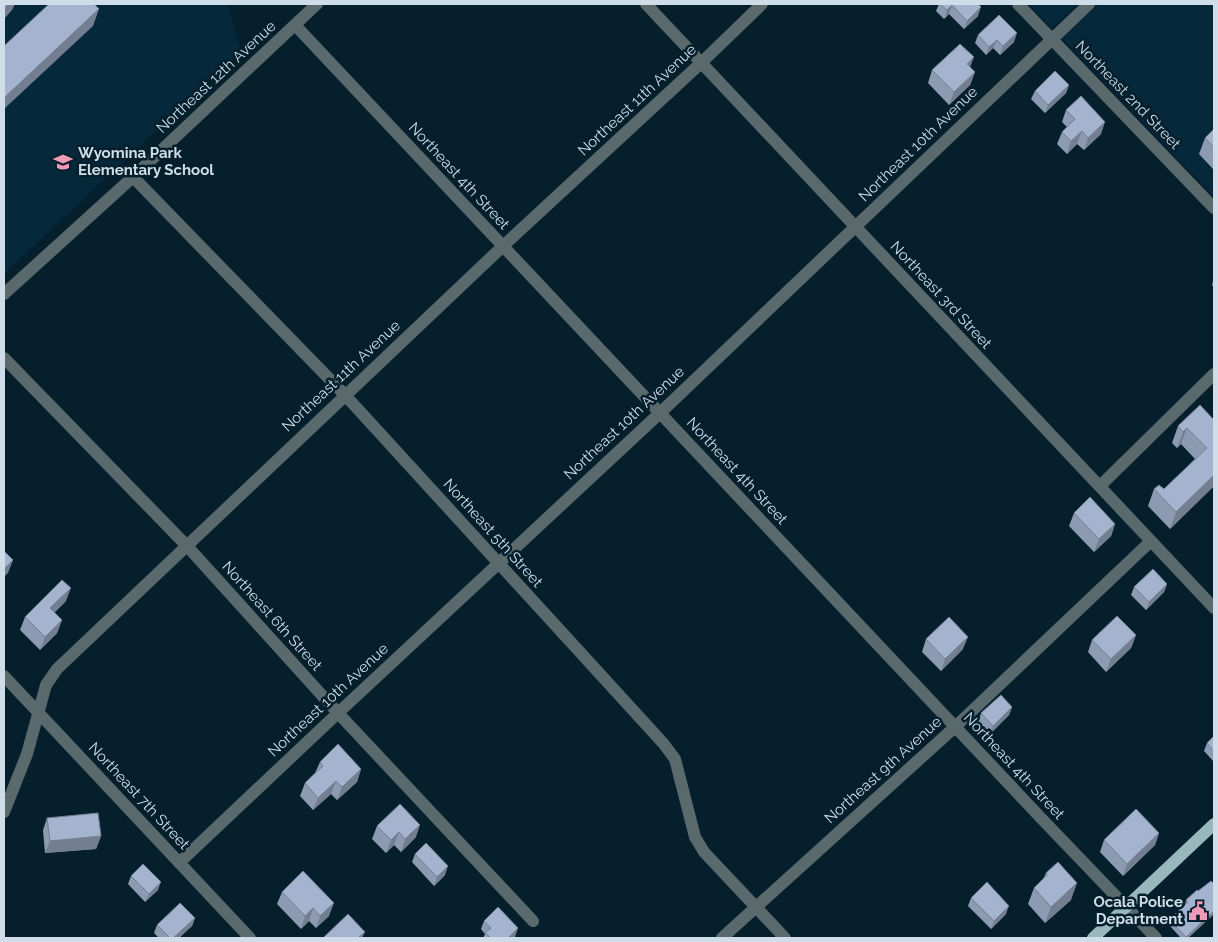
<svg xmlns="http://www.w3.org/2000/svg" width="1218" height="942" font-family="Raleway,sans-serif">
<rect width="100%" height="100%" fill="#051f2d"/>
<path fill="#05293b" d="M4,4H228L241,51L4,274Z
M1029,4H1078L1052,28Z
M1099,4H1214V197L1062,38Z"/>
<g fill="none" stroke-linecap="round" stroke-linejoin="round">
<path stroke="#5a696c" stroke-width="12" d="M646,4L1214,608
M1018,4L1214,208
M295,25L1040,817L1156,938
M133,177L345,395L663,743L675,759L695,837L704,852L785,938
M4,294L133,177L317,4
M4,358L187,546L338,713L533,921
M1100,486L1214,374
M4,676L250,938
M4,812L27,754L46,685L57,669L502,247L701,63L762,4
M179,863L338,713L660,413L1089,4
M722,938L955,727L1151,541"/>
<path stroke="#98b8be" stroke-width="12" d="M1093,938L1214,824"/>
</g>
<path fill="#8d9bb2" d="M939,4H978V16L964,29L949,14L944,19L936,11Z
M978,35L1014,42L1000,55L993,48L986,55L975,43Z
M970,67L975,72L970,85L949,105L928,83L932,70Z
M1069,85L1066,93L1045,113L1031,99L1035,91Z
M1066,110L1101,134L1084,150L1077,144L1067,154L1057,144L1062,132L1067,127L1062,122Z
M1214,129V167L1213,169L1199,154L1205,138Z
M1214,278V288L1212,285Z
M1200,405L1214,486L1170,529L1148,506L1154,489H1164L1195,459L1181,444L1177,448L1172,443L1178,426Z
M1074,513L1115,524L1111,536L1094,552L1069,526Z
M1167,584L1164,592L1146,610L1131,595L1134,587Z
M66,601L54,613L62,620L57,633L40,650L20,630L25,617Z
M1136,635L1131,648L1106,672L1088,652L1092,640Z
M926,639L963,649L941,671L922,652Z
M1012,707L1009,715L990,734L978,722L981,713Z
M1214,736V762L1204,751L1207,743Z
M320,762L361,769L357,782L337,800L331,794L313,810L300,796L305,783L315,773Z
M47,818L101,836L96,849L45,853L43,830Z
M377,826L416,837L401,852L394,845L386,853L372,839Z
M1159,833L1155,845L1123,876L1100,852L1104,840Z
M415,854L445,875L434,886L412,862Z
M1046,873L1071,900L1045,923L1028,904L1034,888L1043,879Z
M131,876L158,890L145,902L128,884Z
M1198,891L1214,914L1188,938H1181L1169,925L1171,921L1174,918L1175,914L1185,905L1186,900Z
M282,892L329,916L316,928L309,921L301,929L277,904Z
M971,898L1006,914L991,929L968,906Z
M195,918L192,926L179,938H159L154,933L157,925Z
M484,921L515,937L514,938H483L485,934L481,929Z"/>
<path fill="#737e91" d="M8,4H15L12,10L4,19V8Z
M952,5L949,14L944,19L947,10Z
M981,7L978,16L964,29L967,21Z
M99,9L93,26L4,109V98Z
M1017,33L1014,42L1000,55L1003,46Z
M997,40L993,48L986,55L989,47Z
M974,57L969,70L967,64Z
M975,72L970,85L949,105L954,92Z
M1069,85L1066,93L1045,113L1048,105Z
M1105,122L1101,134L1084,150L1088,138Z
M1082,131L1077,144L1067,154L1071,141Z
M1187,428L1181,444L1177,448L1183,432Z
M1214,475V486L1170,529L1176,512Z
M1115,524L1111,536L1094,552L1099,539Z
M13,560L8,573L4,577V569Z
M1167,584L1164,592L1146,610L1149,602Z
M71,588L66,601L45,621L50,608Z
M62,620L57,633L40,650L45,637Z
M1136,635L1131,648L1106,672L1111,659Z
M968,637L963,649L941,671L945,659Z
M1012,707L1009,715L990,734L993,726Z
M361,769L357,782L337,800L342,787Z
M336,781L331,794L313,810L318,798Z
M420,825L416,837L401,852L405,839Z
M399,832L394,845L386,853L391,840Z
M1159,833L1155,845L1123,876L1127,864Z
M101,836L96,849L45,853L50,841Z
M448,866L445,875L434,886L437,877Z
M161,882L158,890L145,902L149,894Z
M1077,883L1071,900L1045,923L1051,907Z
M334,903L329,916L316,928L320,916Z
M1009,906L1006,914L991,929L994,921Z
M313,908L309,921L301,929L305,916Z
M1214,911V914L1188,938H1186Z
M195,918L192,926L179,938H173Z
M518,928L515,937L514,938H508Z
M365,932L362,938H358Z"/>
<path fill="#a4b4cf" stroke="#737e91" d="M4,4H8L4,8Z
M49,4H94L99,9L4,98V46Z
M940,4H978L981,7L967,21L952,5L947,10Z
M999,15L1017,33L1003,46L997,40L989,47L978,35Z
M960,44L974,57L967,64L975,72L954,92L932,70Z
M1055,71L1069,85L1048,105L1035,91Z
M1081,96L1105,122L1088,138L1082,131L1071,141L1062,132L1075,119L1066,110Z
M1214,129V147L1205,138Z
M1200,405L1214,420V475L1176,512L1154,489L1159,485L1164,489L1207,448L1187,428L1183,432L1178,426Z
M1090,497L1115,524L1099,539L1074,513Z
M4,551L13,560L4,569Z
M1153,569L1167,584L1149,602L1134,587Z
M62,580L71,588L50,608L62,620L45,637L25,617Z
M1117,616L1136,635L1111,659L1092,640Z
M949,617L968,637L945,659L926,639Z
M1001,695L1012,707L993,726L981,713Z
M1214,736V751L1207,743Z
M338,744L361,769L342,787L336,781L318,798L305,783L323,766L320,762Z
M400,804L420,825L405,839L399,832L391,840L377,826Z
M1136,809L1159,833L1127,864L1104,840Z
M98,813L101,836L50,841L47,818Z
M426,843L448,866L437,877L415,854Z
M1058,862L1077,883L1051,907L1034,888L1047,875L1046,873Z
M143,864L161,882L149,894L131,876Z
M303,871L334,903L320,916L313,908L305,916L282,892Z
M1211,881L1214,884V911L1186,937L1171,921L1176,916L1175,914L1188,902L1186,900L1197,890L1198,891Z
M987,882L1009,906L994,921L971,898Z
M180,903L195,918L173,938H170L157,925Z
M498,907L518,928L508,938H491L485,933L491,928L484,921Z
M348,914L365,932L358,938H323Z"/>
<defs>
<g id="school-bare" transform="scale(1.5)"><path d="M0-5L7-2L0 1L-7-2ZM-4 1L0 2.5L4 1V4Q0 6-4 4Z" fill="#ef9ab8" stroke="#051f2d" stroke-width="2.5" paint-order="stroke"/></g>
<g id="civic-bare" transform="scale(1.5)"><path d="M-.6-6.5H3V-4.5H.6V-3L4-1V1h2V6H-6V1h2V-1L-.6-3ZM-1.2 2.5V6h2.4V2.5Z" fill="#ef9ab8" stroke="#051f2d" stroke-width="2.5" paint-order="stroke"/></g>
</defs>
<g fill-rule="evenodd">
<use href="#school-bare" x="63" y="162"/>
<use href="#civic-bare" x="1198" y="911"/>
</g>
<g text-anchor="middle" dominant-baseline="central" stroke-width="5" stroke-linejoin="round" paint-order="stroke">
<g font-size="15" fill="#cedde7" stroke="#051f2d">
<text transform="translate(216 77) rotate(-43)">Northeast 12th Avenue</text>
<text transform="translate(1128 95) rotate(46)">Northeast 2nd Street</text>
<text transform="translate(637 100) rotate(-43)">Northeast 11th Avenue</text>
<text transform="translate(918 144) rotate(-44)">Northeast 10th Avenue</text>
<text transform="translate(459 176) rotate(47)">Northeast 4th Street</text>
<text transform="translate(941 295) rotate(47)">Northeast 3rd Street</text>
<text transform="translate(341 376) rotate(-43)">Northeast 11th Avenue</text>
<text transform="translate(624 423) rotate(-43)">Northeast 10th Avenue</text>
<text transform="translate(737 471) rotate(47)">Northeast 4th Street</text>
<text transform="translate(493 533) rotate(48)">Northeast 5th Street</text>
<text transform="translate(272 616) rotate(48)">Northeast 6th Street</text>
<text transform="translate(328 700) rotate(-43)">Northeast 10th Avenue</text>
<text transform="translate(1014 766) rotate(47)">Northeast 4th Street</text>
<text transform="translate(883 770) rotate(-42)">Northeast 9th Avenue</text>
<text transform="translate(139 796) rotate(47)">Northeast 7th Street</text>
</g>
<g font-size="15" font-weight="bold" fill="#cedde7" stroke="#051f2d" text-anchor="start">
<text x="78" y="153">Wyomina Park<tspan x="78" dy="17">Elementary School</tspan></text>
<text x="1183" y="902" text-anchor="end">Ocala Police<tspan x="1183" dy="17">Department</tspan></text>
</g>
</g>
<rect width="1218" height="942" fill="none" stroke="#cedde7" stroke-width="10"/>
</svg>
